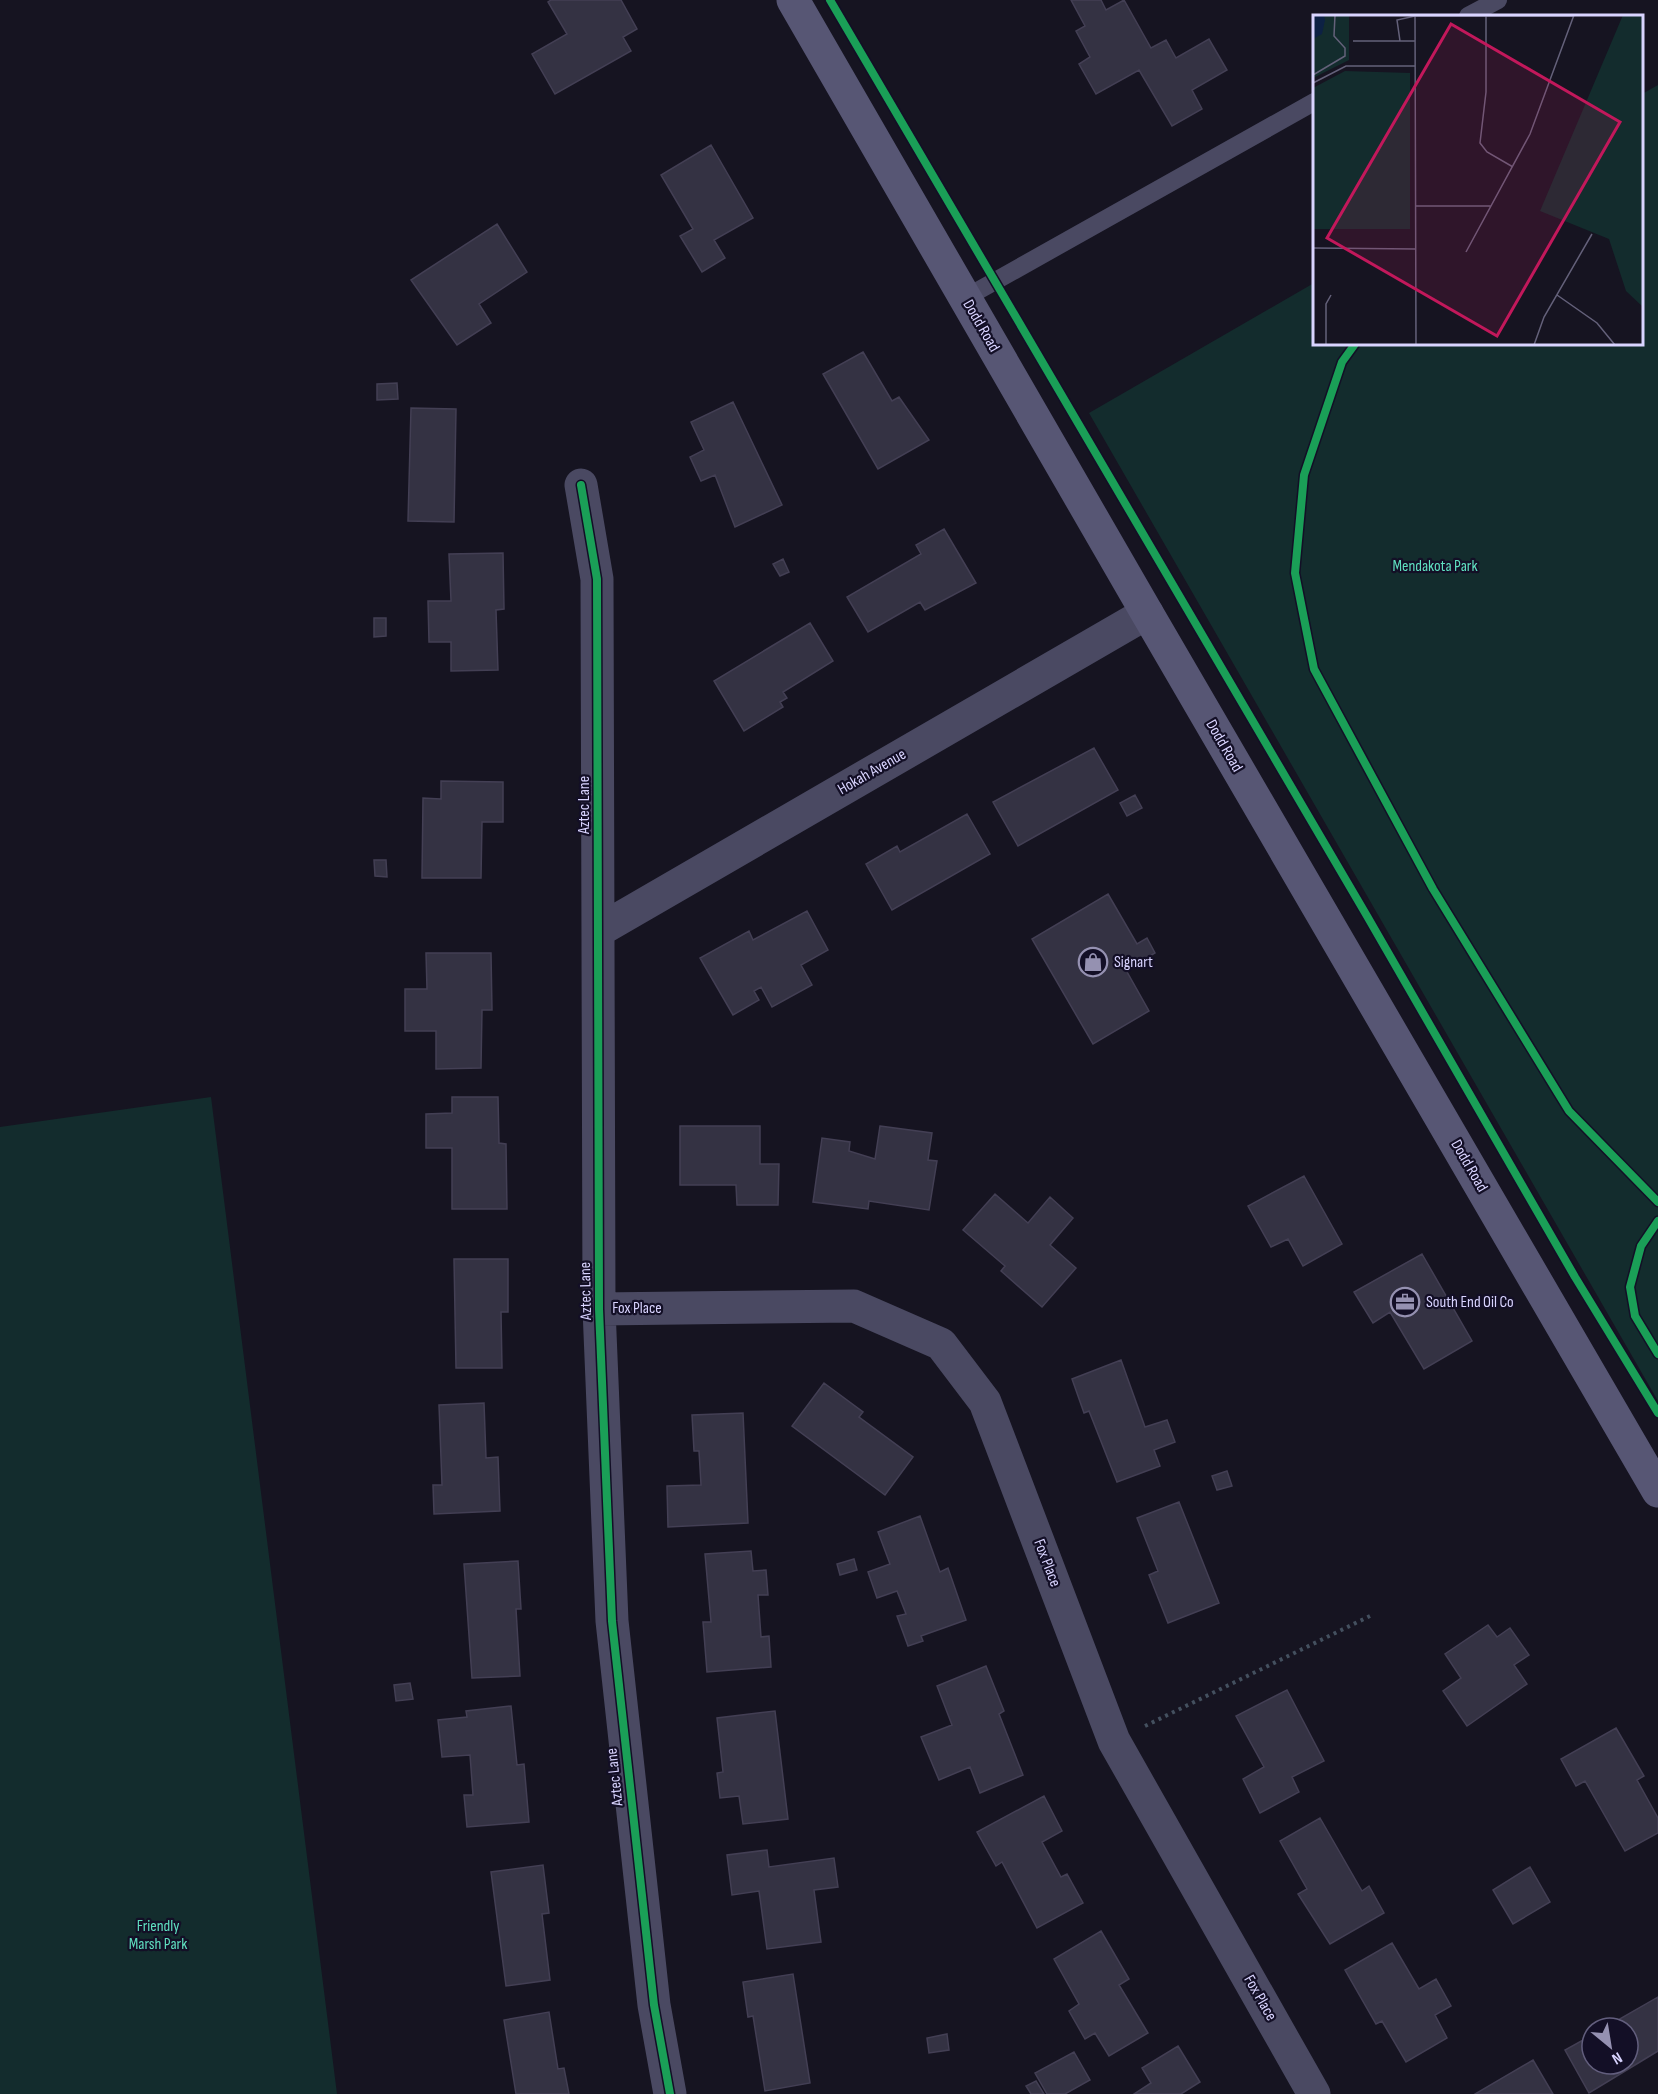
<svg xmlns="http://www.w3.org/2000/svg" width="1658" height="2094" font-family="'Sofia Sans Condensed',sans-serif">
<rect width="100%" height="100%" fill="#161421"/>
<path fill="#132c2d" d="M1658,85V1401L1089,413L1314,283V344H1642V94Z
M211,1097L337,2094H0V1127Z"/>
<path fill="#343243" stroke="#433f54" stroke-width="1.5" d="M551,0H621L637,29L623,37L631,51L555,94L532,54L567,34L548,2Z
M1071,0H1101L1106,10L1124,0L1151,48L1166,40L1176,58L1209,39L1227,70L1192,90L1202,109L1172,126L1139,70L1096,94L1079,64L1090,57L1076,31L1085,26Z
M711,145L753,218L714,240L725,258L702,272L680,236L693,229L661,175Z
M497,224L527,272L479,304L491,323L457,345L411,280Z
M863,352L892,401L899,397L929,440L878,469L823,374Z
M397,383L398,399L377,400V384Z
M733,402L782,505L735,527L715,475L701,481L690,457L704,450L691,422Z
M411,408L456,409L454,522L408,521Z
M944,529L976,583L925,610L920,602L868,632L847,597L921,554L916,545Z
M503,553L504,609L496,610L498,670L451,671V642H429L428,601H451L449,554Z
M783,559L789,572L780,576L773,564Z
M374,618H386V636L374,637Z
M810,623L833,661L783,692L787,698L780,702L783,707L744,731L714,681Z
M1094,748L1118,790L1018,846L993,802Z
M441,781L503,782V822H482L481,878H422L423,798L441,799Z
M1135,795L1142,808L1127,816L1120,803Z
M967,814L990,854L892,910L866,864L897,846L900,852Z
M374,860H386L387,877L375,876Z
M1108,894L1137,944L1147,938L1155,953L1126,970L1149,1011L1093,1044L1032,939Z
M807,911L828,950L801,965L812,985L772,1007L761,987L754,991L759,1000L733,1015L700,958L749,931L753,940Z
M426,953H491L492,1010H482L481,1068L436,1069V1031H405V989H427Z
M452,1097H498L499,1143L506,1144L507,1209H452V1148H426V1114L452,1113Z
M680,1126H760V1164H779L778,1205H737L736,1185H680Z
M880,1126L932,1133L928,1160L937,1161L929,1210L869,1201L868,1209L813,1202L822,1138L850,1142L849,1151L875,1159Z
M1304,1176L1342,1244L1303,1266L1288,1239L1271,1247L1248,1206Z
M995,1194L1028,1223L1050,1197L1073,1218L1050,1245L1076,1268L1042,1307L1001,1271L1005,1266L963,1230Z
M1422,1254L1472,1341L1424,1369L1390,1312L1373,1323L1354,1292Z
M454,1259H508V1312H501L502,1368H456Z
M1121,1360L1145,1427L1167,1420L1175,1442L1154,1450L1160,1466L1117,1482L1089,1411L1084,1413L1072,1379Z
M824,1383L863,1412L859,1417L913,1457L885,1495L792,1426Z
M484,1403L486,1458L498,1457L500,1511L434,1514L433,1485H442L439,1405Z
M743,1413L748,1523L668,1527L667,1486L701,1485L699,1451H694L692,1415Z
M1227,1471L1232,1486L1217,1490L1212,1476Z
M1179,1502L1219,1603L1168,1623L1149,1575L1158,1571L1137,1518Z
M920,1516L940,1572L948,1568L966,1620L921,1636L923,1641L908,1646L897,1616L906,1614L897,1591L877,1598L868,1572L890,1564L878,1532Z
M751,1551L753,1571L766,1570L768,1595H758L761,1637L769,1636L771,1667L707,1672L703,1622H711L705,1554Z
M854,1559L857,1570L840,1575L837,1564Z
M518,1561L521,1609H516L520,1676L472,1678L464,1564Z
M1488,1625L1497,1637L1510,1628L1529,1655L1514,1665L1527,1684L1467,1726L1443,1691L1461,1678L1445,1654Z
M986,1666L1004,1711L999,1714L1023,1775L980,1793L970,1767L939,1780L921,1737L952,1725L937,1686Z
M410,1683L413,1699L396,1701L394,1685Z
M1287,1690L1324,1761L1292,1777L1299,1792L1260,1813L1243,1779L1264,1767L1236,1716Z
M511,1706L517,1765L524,1764L529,1822L467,1827L464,1795H473L470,1755L442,1757L438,1720L467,1717L466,1711Z
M775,1711L788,1819L743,1824L739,1796L720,1798L717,1773L723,1772L717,1718Z
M1616,1728L1644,1776L1637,1780L1658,1818V1833L1625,1851L1585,1781L1576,1786L1561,1759Z
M1044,1796L1062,1831L1042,1842L1061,1877L1067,1874L1083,1903L1037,1928L1002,1862L996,1866L977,1832Z
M1320,1818L1362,1891L1369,1886L1384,1913L1330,1944L1298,1894L1307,1889L1280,1841Z
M767,1850L769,1867L834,1858L838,1887L814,1890L821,1942L767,1949L759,1891L732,1895L727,1855Z
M543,1865L549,1913L542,1914L550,1980L506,1986L491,1872Z
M1530,1867L1550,1902L1513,1924L1493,1890Z
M1101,1931L1129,1979L1119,1985L1148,2033L1109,2056L1095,2033L1085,2039L1069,2011L1079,2004L1054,1959Z
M1392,1943L1419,1989L1436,1979L1451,2006L1435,2015L1447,2038L1406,2062L1382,2021L1376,2024L1345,1970Z
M793,1974L810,2083L765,2091L753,2016L748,2017L743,1982Z
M1658,1997V2051L1589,2093L1565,2050L1592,2035V2064H1628V2028H1604Z
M549,2012L558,2069L564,2068L569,2094H516L504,2020Z
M947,2034L949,2050L929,2053L927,2038Z
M1178,2046L1200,2082L1181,2094H1134L1151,2083L1142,2068Z
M1074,2052L1090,2080L1065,2094H1047L1035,2073Z
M1533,2060L1553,2094H1475Z
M1036,2081L1044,2094H1031L1026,2086Z"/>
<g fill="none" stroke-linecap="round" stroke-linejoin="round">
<path stroke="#44505f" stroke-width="4" stroke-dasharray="3 4.5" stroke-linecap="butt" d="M1145,1726L1370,1616"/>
<path stroke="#4a4962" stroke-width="18" d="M1468,16L1498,0
M965,298L1314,102"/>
<path stroke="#4a4962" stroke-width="33" d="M581,485L597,579L599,1309L612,1621L654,2005L670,2094
M598,931L1147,613
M599,1309L854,1306L941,1344L985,1402L1114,1741L1314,2094"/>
<path stroke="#575674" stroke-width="33" d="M793,0L1147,613L1658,1491"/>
<g stroke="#130f26" stroke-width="11">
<path id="cycleway" d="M830,0L1367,916L1575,1277L1658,1413
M1355,344L1342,362L1304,475L1295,573L1314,669L1433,889L1569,1111L1658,1202
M581,485L597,579L599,1309L612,1621L654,2005L670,2094
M1658,1221L1641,1246L1630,1287L1635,1316L1658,1354"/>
</g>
<use href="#cycleway" stroke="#1a9f57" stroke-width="8"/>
</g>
<defs>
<g id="shop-ring" transform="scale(1.5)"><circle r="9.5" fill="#130f26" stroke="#9591b1" stroke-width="1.5"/><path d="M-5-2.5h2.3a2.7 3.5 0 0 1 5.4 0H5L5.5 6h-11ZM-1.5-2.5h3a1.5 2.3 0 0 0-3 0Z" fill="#9591b1"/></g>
<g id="office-ring" transform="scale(1.5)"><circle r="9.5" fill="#130f26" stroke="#9591b1" stroke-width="1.5"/><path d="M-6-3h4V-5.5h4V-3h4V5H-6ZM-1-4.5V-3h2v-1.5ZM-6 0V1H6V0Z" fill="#9591b1"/></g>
</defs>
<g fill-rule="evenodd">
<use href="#shop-ring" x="1093" y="962"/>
<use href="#office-ring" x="1405" y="1302"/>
</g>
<g text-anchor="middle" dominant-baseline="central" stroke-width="4.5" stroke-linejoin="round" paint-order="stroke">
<g font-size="16" fill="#d9d4ff" stroke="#130f26">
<text transform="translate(981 326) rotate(60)">Dodd Road</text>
<text transform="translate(1224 746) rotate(60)">Dodd Road</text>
<text transform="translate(872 772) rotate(-30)">Hokah Avenue</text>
<text transform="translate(584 805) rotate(-90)">Aztec Lane</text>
<text transform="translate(1469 1166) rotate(60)">Dodd Road</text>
<text transform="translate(586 1291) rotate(-91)">Aztec Lane</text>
<text x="637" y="1308">Fox Place</text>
<text transform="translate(1047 1563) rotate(69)">Fox Place</text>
<text transform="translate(615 1777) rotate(-96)">Aztec Lane</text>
<text transform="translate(1260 1998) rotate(60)">Fox Place</text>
</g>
<g font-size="16" fill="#5fe0c0" stroke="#130f26">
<text x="1435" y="566">Mendakota Park</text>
<text x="158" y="1926">Friendly<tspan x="158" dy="18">Marsh Park</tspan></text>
</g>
<g font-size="16" fill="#d9d4ff" stroke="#130f26" text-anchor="start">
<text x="1114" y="962">Signart</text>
<text x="1426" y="1302">South End Oil Co</text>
</g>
</g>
<g transform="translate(1313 15)">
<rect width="330" height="330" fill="#161421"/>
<path d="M0,0H36V45L0,63ZM310,0H330V292L313,276L296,224L227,196ZM32,56L97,58V214H0V73Z" fill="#132c2d"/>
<path d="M0,0H11L12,5L9,19L0,24Z" fill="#0d2144"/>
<path fill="none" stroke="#64617a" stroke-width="1.5" d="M102,0L103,330M173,1V77L167,128L174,137L200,152M40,26H87M102,26H87L84,5L102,1H261M0,60L32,41V33L21,21L22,0M0,68L33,51H102M103,191H178M0,233L103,234M153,237L217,119L261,0M244,280L284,308L302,330M13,330V289L18,280M221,330L231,302L279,219"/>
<path fill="#c2185b" fill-opacity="0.15" stroke="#c2185b" stroke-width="3" d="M138,9L307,107L184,321L14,223Z"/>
<rect width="330" height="330" fill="none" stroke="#d9d4ff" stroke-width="3"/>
</g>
<g transform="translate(1610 2046) rotate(150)"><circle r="28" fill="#130f26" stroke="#625e7d" stroke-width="1.5"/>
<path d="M0-4.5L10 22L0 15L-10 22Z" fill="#9591b1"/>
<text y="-9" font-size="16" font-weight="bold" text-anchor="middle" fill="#d9d4ff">N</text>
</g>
</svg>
